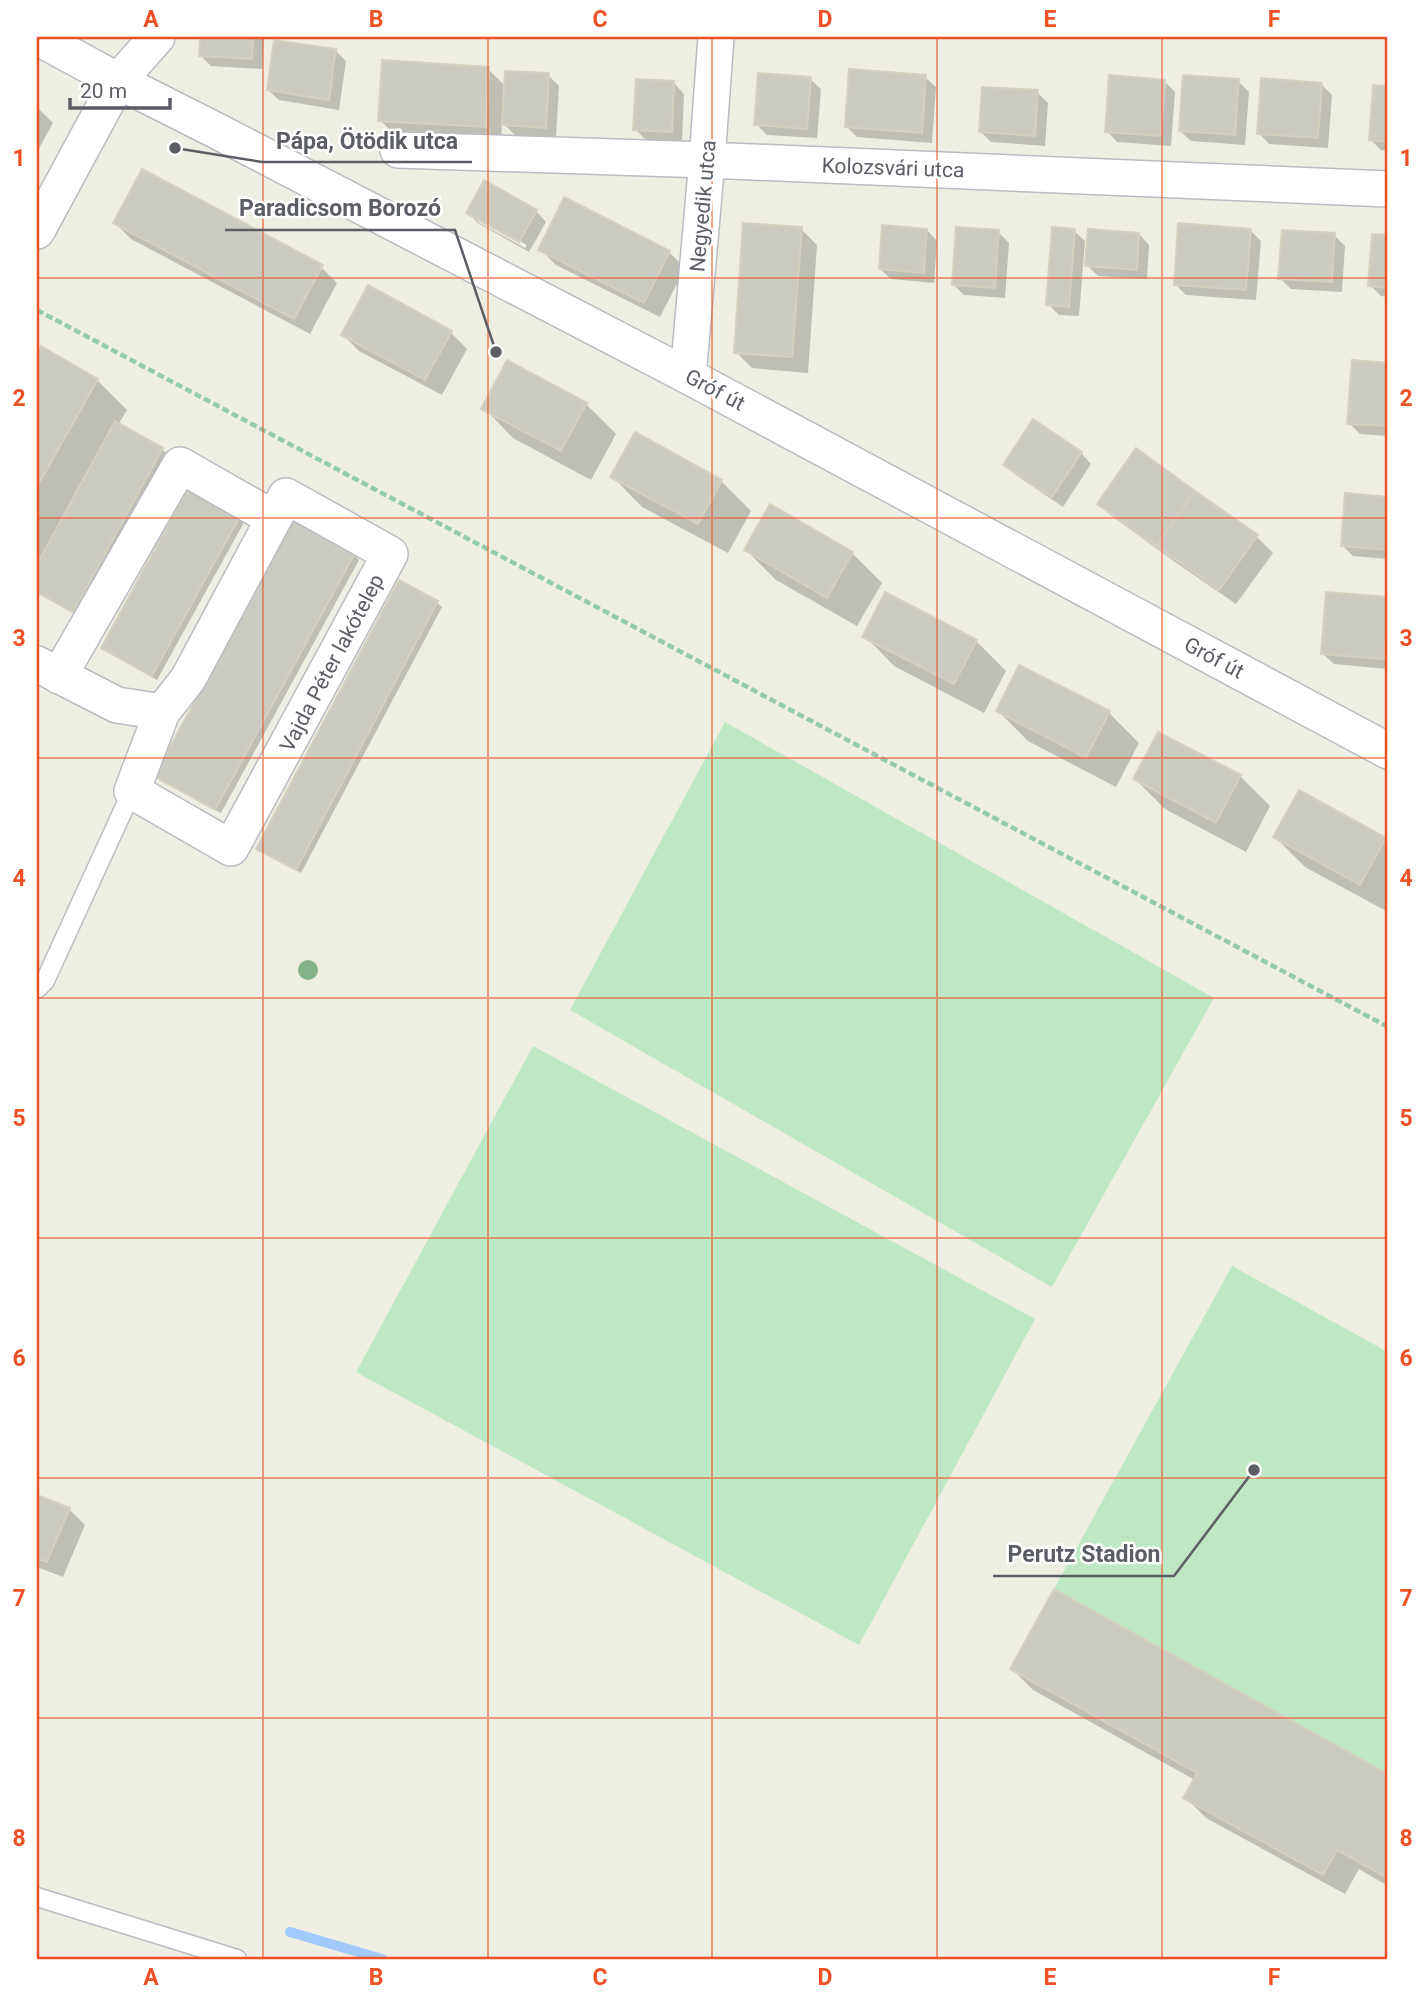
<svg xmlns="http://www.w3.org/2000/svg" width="1425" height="1996" font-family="Roboto,sans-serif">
<rect width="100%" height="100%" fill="#efeee3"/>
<path fill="#bde8c3" d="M725,722L1214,998L1052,1287L570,1010Z
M533,1046L1035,1319L859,1645L356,1372Z
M1232,1266L1388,1352V1774L1054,1589Z"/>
<path fill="#0003" fill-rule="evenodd" d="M202,37H264L262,69L211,66L201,56Z
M335,50L346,61L339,110L279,100L268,90Z
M488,69L506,87L548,75L559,86L556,137L515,135L502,122L501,142L396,136L380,120Z
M925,77L936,87L932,143L857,137L847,127Z
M810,79L821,89L817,138L767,135L756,124Z
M1164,81L1175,92L1171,146L1117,142L1107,131Z
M1238,81L1249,92L1245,145L1191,141L1180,131Z
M674,83L684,94L682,142L646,140L635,129Z
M1321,84L1332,95L1328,148L1269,144L1259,133Z
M1375,87L1388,88V151L1381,150L1371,140Z
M1037,92L1048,103L1045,146L991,142L980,131Z
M37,107L53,123L37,152Z
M536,211L546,222L529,252L478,223L468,213ZM478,218L527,245L525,248L478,222Z
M115,223L321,267L337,283L310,334L131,239Z
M801,229L817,245L808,373L752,368L736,352Z
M927,230L937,241L934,283L891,279L880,269Z
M1250,230L1261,241L1256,300L1186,295L1175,284Z
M1074,231L1085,241L1079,316L1059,315L1048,304Z
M998,232L1009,243L1005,298L964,295L953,284Z
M1139,234L1149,245L1147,279L1098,276L1087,265Z
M1334,235L1345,246L1342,292L1291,289L1280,278Z
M1373,236L1388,237V297L1381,296L1370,285Z
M540,249L669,252L685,268L660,317L556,265Z
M368,288L451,333L467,349L442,395L359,351L343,335Z
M41,348L97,380L127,410L118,425L162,449L167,454L78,616L37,593V357Z
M1354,362L1388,364V436L1360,434L1349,423Z
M586,404L616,434L591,480L513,438L484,408Z
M1081,453L1091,464L1063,507L1016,475L1005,465Z
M613,477L721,481L751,511L728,553L642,507Z
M1346,495L1388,499V559L1353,556L1343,546Z
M1099,503L1257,537L1273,553L1236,604L1175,562L1109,514Z
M771,507L852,553L882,583L857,626L776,580L746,550Z
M243,511L248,515L157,680L107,652L103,648Z
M354,555L359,560L221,813L161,781L157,776Z
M399,582L437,603L442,607L301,873L263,853L258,848Z
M1387,599L1388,669L1334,664L1323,654Z
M865,636L976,641L1006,671L984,713L894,666Z
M1020,668L1109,713L1139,743L1116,787L1028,741L998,711Z
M1240,776L1270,806L1246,852L1165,809L1135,779Z
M1275,837L1385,839L1388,842V912L1305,867Z
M37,1497L69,1509L85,1525L63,1577L37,1567Z
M1055,1591L1388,1776V1886L1359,1869L1345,1894L1206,1818L1185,1797L1195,1780L1033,1690L1012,1669Z"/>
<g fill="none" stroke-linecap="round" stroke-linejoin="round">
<path stroke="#a2caff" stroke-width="10" d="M290,1932L382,1959"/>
</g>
<path fill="#cccbc2" stroke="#d4d1c0" stroke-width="2" d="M200,37H253L252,59L199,56Z
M274,40L336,49L329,100L267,90Z
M382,60L489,67L486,127L378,121Z
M849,69L926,75L922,133L845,127Z
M505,71L549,73L546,128L502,125Z
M758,73L811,77L807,129L754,125Z
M1109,75L1165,80L1161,136L1105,132Z
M1183,75L1239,79L1235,135L1179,131Z
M1261,78L1322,83L1318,138L1257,134Z
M636,79L674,81L672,132L633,130Z
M1373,85L1388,86V142L1369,140Z
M982,87L1038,90L1035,136L979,132Z
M142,169L323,265L294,319L113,223Z
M484,180L537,210L519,242L466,213Z
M564,197L670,251L644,303L538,250Z
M743,223L802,227L792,357L734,353Z
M1178,223L1251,229L1246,290L1174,285Z
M882,225L927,229L924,273L879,269Z
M956,227L999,230L995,288L952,285Z
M1052,227L1075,229L1069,307L1046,305Z
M1088,229L1139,233L1137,270L1085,266Z
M1282,230L1335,233L1332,282L1278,279Z
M1372,234L1388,235V288L1368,286Z
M368,285L452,331L425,380L341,335Z
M41,346L98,379L37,487V353Z
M507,360L587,403L561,451L481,409Z
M1352,360L1388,363V426L1347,424Z
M1033,419L1082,452L1052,497L1003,465Z
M115,421L163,448L73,612L37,592V564Z
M635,432L722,480L698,524L610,477Z
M1136,448L1195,491L1156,546L1097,504Z
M192,481L244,509L152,676L101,648Z
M1195,491L1258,535L1219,590L1156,546Z
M1345,493L1388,497V550L1341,546Z
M770,504L853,552L827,598L744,550Z
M294,520L355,553L215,810L154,776Z
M399,580L438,601L296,870L256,849Z
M885,592L977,640L954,684L862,637Z
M1326,592L1388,597L1384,659L1321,654Z
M1019,665L1110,711L1086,758L996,711Z
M1158,732L1241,775L1216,823L1133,779Z
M1299,790L1386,838L1360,885L1273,837Z
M37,1495L70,1508L47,1562L37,1558Z
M1054,1589L1388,1774V1878L1337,1850L1323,1875L1183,1798L1197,1773L1010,1669Z"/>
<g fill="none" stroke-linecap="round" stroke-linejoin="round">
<g stroke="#babcc3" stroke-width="21">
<path id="service" d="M37,989L45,981L132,791
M37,1897L237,1959"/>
</g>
<g stroke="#babcc3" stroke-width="38">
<path id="minor" d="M37,37L118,81L215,130L688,376L1388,751
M398,150L707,160L1388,189
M37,231L118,81L157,37
M688,376L707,160L716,37
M286,496L390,554L231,848L132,791L162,712L188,679Z
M37,664L117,705L162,712
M59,676L180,465L273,518"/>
</g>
<path stroke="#95caac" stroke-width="4.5" stroke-dasharray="7 3.5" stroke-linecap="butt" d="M37,310L1388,1027"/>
<use href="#service" stroke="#fff" stroke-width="18"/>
<use href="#minor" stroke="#fff" stroke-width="35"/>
</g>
<circle fill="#84b388" cx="308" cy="970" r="10"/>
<path fill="none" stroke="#ee5125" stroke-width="2" stroke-opacity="0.55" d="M263,37V1959M488,37V1959M712,37V1959M937,37V1959M1162,37V1959M37,278H1388M37,518H1388M37,758H1388M37,998H1388M37,1238H1388M37,1478H1388M37,1718H1388"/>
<g text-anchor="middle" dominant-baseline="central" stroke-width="5" stroke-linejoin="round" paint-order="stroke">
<g font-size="21" fill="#5b5e65" stroke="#fff">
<text transform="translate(893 168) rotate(2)">Kolozsvári utca</text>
<text transform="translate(703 206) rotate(-85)">Negyedik utca</text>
<text transform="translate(715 390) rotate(28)">Gróf út</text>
<text transform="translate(1214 658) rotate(28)">Gróf út</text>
<text transform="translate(332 663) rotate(-62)">Vajda Péter lakótelep</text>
</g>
</g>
<path fill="none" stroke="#5b5e65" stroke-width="2.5" d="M175 148L262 162H472M496 352L455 230H225M1254 1470L1174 1576H993"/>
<g fill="#5b5e65" stroke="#fff" stroke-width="2.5">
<circle cx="175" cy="148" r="7"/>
<circle cx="496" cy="352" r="7"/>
<circle cx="1254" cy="1470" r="7"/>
</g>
<g font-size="23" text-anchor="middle" font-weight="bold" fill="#5b5e65" stroke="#fff" stroke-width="5" stroke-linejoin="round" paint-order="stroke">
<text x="367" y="149">Pápa, Ötödik utca</text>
<text x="340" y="216">Paradicsom Borozó</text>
<text x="1084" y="1562">Perutz Stadion</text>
</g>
<rect width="1425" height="1996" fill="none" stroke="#ffffff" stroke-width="77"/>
<path d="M70 98v10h100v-10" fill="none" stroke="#5b5e65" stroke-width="3.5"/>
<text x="80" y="98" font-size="21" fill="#5b5e65" stroke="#ffffff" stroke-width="5" paint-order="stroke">20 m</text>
<rect x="38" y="38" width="1348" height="1920" fill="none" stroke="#ee5125" stroke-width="2.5"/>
<g font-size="23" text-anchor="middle" font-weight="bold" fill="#ee5125">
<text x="151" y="27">A</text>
<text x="376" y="27">B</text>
<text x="600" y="27">C</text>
<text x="825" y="27">D</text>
<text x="1050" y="27">E</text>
<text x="1274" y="27">F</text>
<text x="19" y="166">1</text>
<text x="1406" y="166">1</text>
<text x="19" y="406">2</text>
<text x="1406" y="406">2</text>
<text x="19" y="646">3</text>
<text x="1406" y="646">3</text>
<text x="19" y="886">4</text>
<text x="1406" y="886">4</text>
<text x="19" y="1126">5</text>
<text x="1406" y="1126">5</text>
<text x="19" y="1366">6</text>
<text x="1406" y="1366">6</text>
<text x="19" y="1606">7</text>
<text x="1406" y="1606">7</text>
<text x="19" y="1846">8</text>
<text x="1406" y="1846">8</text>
<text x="151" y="1985">A</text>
<text x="376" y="1985">B</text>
<text x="600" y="1985">C</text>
<text x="825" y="1985">D</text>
<text x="1050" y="1985">E</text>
<text x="1274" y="1985">F</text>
</g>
</svg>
